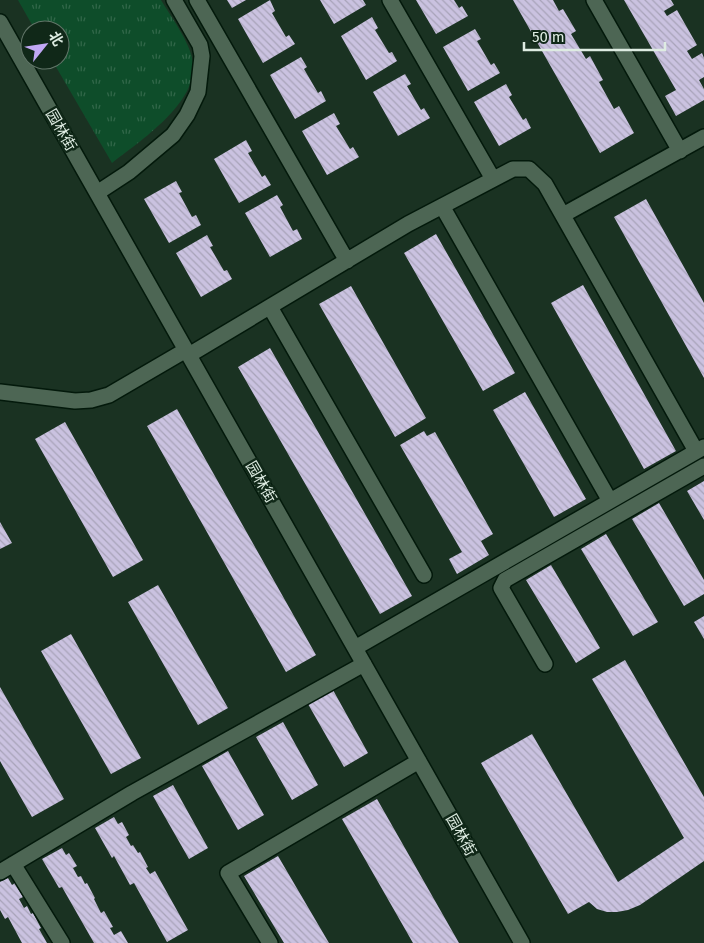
<svg xmlns="http://www.w3.org/2000/svg" width="704" height="943" font-family="'Fira Sans','Noto Sans SC',sans-serif">
<defs>
<pattern id="grass-tufts" width="24" height="20" patternUnits="userSpaceOnUse" patternTransform="scale(1.25)"><rect width="24" height="20" fill="#0e4d2a"/><path d="M3 7l-1-3M5 7V3M7 7l1-3M15 17l-1-3M17 17v-4M19 17l1-3" fill="none" stroke="#316749"/></pattern>
<pattern id="building-back-hatch" width="6" height="6" patternUnits="userSpaceOnUse" patternTransform="scale(1.25)"><rect width="6" height="6" fill="#cac2e0"/><path d="M-1 5l2 2M0 0l6 6M5-1l2 2" fill="none" stroke="#a8a3b9"/></pattern>
</defs>
<rect width="100%" height="100%" fill="#1a3222"/>
<path fill="url(#grass-tufts)" d="M18,0H161C171,17 190,42 193,62C199,102 139,142 112,163L52,60H60V30H35Z"/>
<path fill="url(#building-back-hatch)" d="M227,0H246L232,8Z
M270,0L275,11L272,13L286,37L289,35L295,44L263,63L238,19Z
M320,0H363L366,5L334,24Z
M416,0H454L459,8L462,6L468,16L436,34Z
M513,0H553L559,11L563,9L576,31L571,34L586,59L590,56L603,80L599,82L614,109L619,106L634,133L600,153Z
M624,0H671L674,5L664,11L667,16L677,10L697,45L687,51L692,59L702,53L704,58V77L699,80L704,89V100L676,116L665,96L676,90Z
M372,17L378,28L375,30L389,53L392,52L397,61L366,80L341,36Z
M475,29L481,39L477,41L491,65L494,63L500,73L468,91L443,47Z
M301,57L307,67L304,69L318,93L321,91L326,101L295,119L270,75Z
M405,74L411,84L407,86L421,110L424,108L430,118L398,136L373,92Z
M506,84L512,95L509,97L523,120L526,118L531,128L499,146L474,102Z
M334,113L340,124L336,126L350,149L353,147L359,157L327,175L302,131Z
M246,140L252,151L248,153L262,177L265,175L271,185L239,203L214,159Z
M176,181L182,192L179,193L192,217L196,215L201,225L169,243L144,199Z
M277,195L283,205L280,207L293,231L297,229L302,239L270,257L245,213Z
M646,199L704,303V378L614,217Z
M436,234L515,373L483,391L404,253Z
M207,235L213,246L210,247L224,271L227,270L232,279L201,297L176,253Z
M583,285L676,451L644,469L551,303Z
M351,286L426,418L395,437L319,304Z
M270,348L412,596L380,614L238,367Z
M525,392L586,499L554,517L493,410Z
M177,409L316,655L286,672L147,426Z
M65,422L143,560L113,577L35,439Z
M424,431L427,436L435,432L493,534L481,541L489,555L457,574L449,559L462,552L400,445Z
M704,481V520L687,491Z
M659,503L704,580V594L684,606L632,519Z
M0,522L12,543L0,549Z
M606,534L658,622L633,636L581,549Z
M551,565L600,648L576,663L526,580Z
M158,585L228,708L198,725L128,602Z
M704,616V639L694,622Z
M71,634L141,758L111,774L41,651Z
M625,660L704,797V861L640,905L628,910L617,912H607L597,909L589,902L568,914L481,763L532,734L618,882L684,838L592,679Z
M0,687L64,799L32,817L0,761Z
M333,690L368,753L344,767L308,704Z
M283,722L318,785L292,800L256,737Z
M228,751L264,815L238,830L202,766Z
M173,785L208,848L189,859L153,796Z
M377,799L459,943H413L342,819Z
M114,817L118,824L122,822L129,835L126,837L131,846L133,845L138,853L140,852L148,867L146,868L150,874L155,871L188,930L167,942L134,883L130,885L114,856L112,858L95,828Z
M62,848L66,855L69,853L77,866L73,868L78,877L81,876L85,884L87,883L95,898L94,899L101,913L104,911L113,927L110,928L114,935L121,931L128,943H94L62,887L59,888L42,859Z
M278,856L329,943H284L244,876Z
M8,878L12,885L15,883L23,897L19,899L24,908L27,906L31,914L33,913L41,928L39,929L47,943H22L8,917L5,919L0,910V882Z"/>
<g fill="none" stroke-linecap="round" stroke-linejoin="round">
<g stroke="#03190b" stroke-width="18">
<path id="minor" d="M197,0L347,261
M390,0L493,179
M594,0L680,151
M0,22L522,943
M97,193L129,172L173,135L187,115L198,92L202,56L200,45L174,0
M442,206L610,501
M563,215L704,137
M270,307L424,575
M189,355L408,224L513,169H529L545,184L696,451
M0,392L75,401L91,400L109,395L186,350
M355,648L704,447
M545,664L501,588L505,580L704,466
M13,864L62,943
M0,872L132,793L364,664
M270,943L228,873L419,761"/>
</g>
<use href="#minor" stroke="#4d6654" stroke-width="15"/>
</g>
<g text-anchor="middle" dominant-baseline="central" stroke-width="5" stroke-linejoin="round" paint-order="stroke">
<g font-size="15" fill="#deece2" stroke="#102818">
<text transform="translate(61 130) rotate(60)">园林街</text>
<text transform="translate(261 482) rotate(60)">园林街</text>
<text transform="translate(461 835) rotate(61)">园林街</text>
</g>
</g>
<g transform="translate(45 45) rotate(60)"><circle r="24" fill="#102818" stroke="#627669"/>
<path d="M0-4L9 19L0 12L-9 19Z" fill="#c0a8f4"/>
<text y="-8" font-size="14" font-weight="bold" text-anchor="middle" fill="#deece2">北</text>
</g>
<path d="M524 42v8h141v-8" fill="none" stroke="#deece2" stroke-width="2.5"/>
<text x="532" y="42" font-size="15" fill="#deece2" stroke="#102818" stroke-width="4" paint-order="stroke">50 m</text>
</svg>
